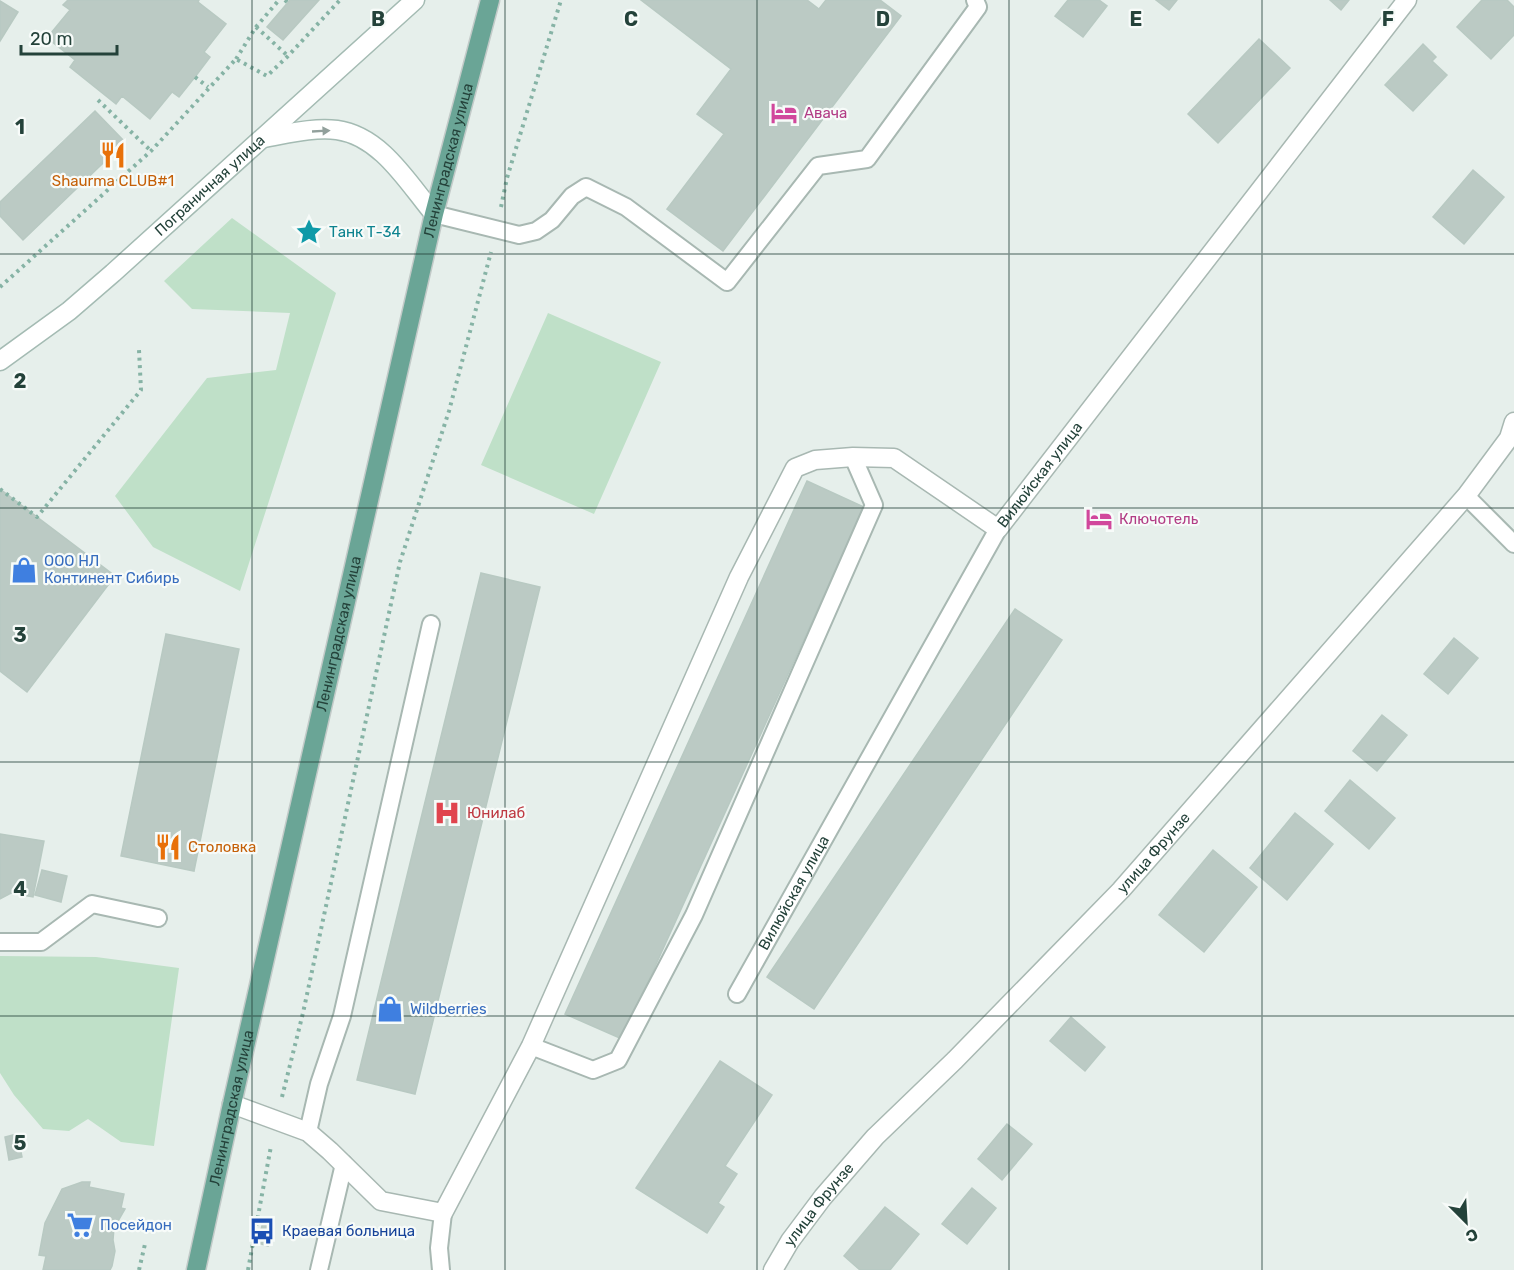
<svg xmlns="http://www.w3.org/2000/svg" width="1514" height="1270" font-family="Rubik,sans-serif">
<rect width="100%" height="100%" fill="#e6efeb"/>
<path fill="#bfe0c8" d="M232,218L336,293L240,591L153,547L115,496L207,378L276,370L290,313L192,309L164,281Z
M548,313L661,362L594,514L481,465Z
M0,956L96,957L179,968L154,1146L121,1142L88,1119L69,1131L43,1129L14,1095L0,1073Z"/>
<path fill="#bbcac4" stroke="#b8c9c2" stroke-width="1.5" d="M68,0H199L198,2L226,24L204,52L210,57L195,77L179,97L172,92L150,119L122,96L116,104L70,67L75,60L47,38L70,10L63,5Z
M290,0H319L283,40L267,27Z
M641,0H807L819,9L826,0H880L901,16L723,251L667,209L724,134L697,114L731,69Z
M1068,0H1099L1107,6L1083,37L1055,16Z
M1156,0H1177L1169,10Z
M1330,0H1349L1341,10Z
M1482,0H1507L1514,7V35L1491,59L1457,27Z
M0,1L18,12L0,41Z
M1259,39L1290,68L1218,143L1188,114Z
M1423,44L1436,57L1432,61L1447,75L1413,111L1385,85Z
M95,111L125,142L23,240L0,216V202Z
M1473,170L1504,197L1464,244L1433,217Z
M807,481L864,507L622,1039L565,1014Z
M0,489L115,576L27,692L0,671Z
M481,573L540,587L415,1094L357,1080Z
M1015,609L1062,640L814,1009L767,977Z
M166,634L239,649L194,871L121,856Z
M1454,638L1478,658L1448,694L1424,674Z
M1382,715L1407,735L1377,771L1353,751Z
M1350,780L1395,818L1369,849L1325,811Z
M1295,813L1333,844L1287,900L1250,868Z
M0,834L44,841L33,897L11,893L0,899Z
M1213,850L1257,887L1204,952L1159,915Z
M42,870L67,876L61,902L35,895Z
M1071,1017L1105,1047L1085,1071L1050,1041Z
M720,1061L772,1095L725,1166L737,1174L718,1203L724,1207L707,1233L636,1188Z
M1007,1124L1032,1144L1002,1180L978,1159Z
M17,1134L22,1157L9,1160L5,1137Z
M82,1182H90L89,1187L124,1194L121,1208L125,1209L114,1228L113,1240L115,1251L112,1266L110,1270H43L46,1256L39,1255L45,1223L62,1189Z
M972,1188L996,1208L967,1244L942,1224Z
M885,1207L919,1234L890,1270H860L844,1256Z
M264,1217L274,1220L268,1246L258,1243Z"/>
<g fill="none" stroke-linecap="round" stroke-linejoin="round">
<g stroke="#a8b8b2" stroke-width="20">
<g id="lane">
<path d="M434,214L519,235L536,231L552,220L572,196L586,187L626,207L727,282L818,166L867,159L978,7L975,0"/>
<path d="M1466,496L1514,544"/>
<path d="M0,942H41L92,904L158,918"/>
<path id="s1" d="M737,994L998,529"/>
<path d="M531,1046L593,1070L618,1060L694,915L874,505L853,457"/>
<path d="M308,1132L319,1084L342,1016L431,624"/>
<path d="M319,1270L344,1164"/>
<path d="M441,1270L439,1248L443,1213"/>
</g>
</g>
<g stroke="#a8b8b2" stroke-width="21">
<g id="street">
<path id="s2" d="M232,1104L308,1132L330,1151L381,1201L443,1213L531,1046L739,577L795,468L815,460L853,457L894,458L998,529L1407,0"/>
<path id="s3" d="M773,1270L790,1241L823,1197L875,1137L955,1060L1121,890L1466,496L1509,438L1514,422"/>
</g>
</g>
<g stroke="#a4bbb3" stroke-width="21">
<g id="secondary">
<path d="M263,138C287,134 313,127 337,130C381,136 408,183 434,214"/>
<path id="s4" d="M0,361L69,311L113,273L415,0"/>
</g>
</g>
<g stroke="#c2cac8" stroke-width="21">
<g id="primary">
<path id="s5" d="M196,1270L232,1104L434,214L490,0"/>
</g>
</g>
<path stroke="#86b3a5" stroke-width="4" stroke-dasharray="3 4.5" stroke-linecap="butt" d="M285,0L288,3
M256,27L288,56
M236,59L256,27L279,0
M195,77L208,87
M98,100L151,151
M501,207L507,178L561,0
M0,287L151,151L236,59L267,76L288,56L340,0
M0,489L37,517L141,390L139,350
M282,1097L303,1013L400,562L449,411L491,252
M139,1270L145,1244
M248,1270L271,1146"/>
<use href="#lane" stroke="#fff" stroke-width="16"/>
<use href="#street" stroke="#fff" stroke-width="18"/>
<use href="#secondary" stroke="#fff" stroke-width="18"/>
<use href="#primary" stroke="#6aa596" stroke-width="18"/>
</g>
<defs><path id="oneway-solid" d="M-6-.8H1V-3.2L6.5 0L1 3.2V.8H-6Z" transform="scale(1.5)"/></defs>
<use fill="#92a09c" href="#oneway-solid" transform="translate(321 131) rotate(-3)"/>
<path fill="none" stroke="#24423a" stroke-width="1.5" stroke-opacity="0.55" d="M252,0V1270M505,0V1270M757,0V1270M1009,0V1270M1262,0V1270M0,254H1514M0,508H1514M0,762H1514M0,1016H1514"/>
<defs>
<g id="hotel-bare" transform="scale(2.07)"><path d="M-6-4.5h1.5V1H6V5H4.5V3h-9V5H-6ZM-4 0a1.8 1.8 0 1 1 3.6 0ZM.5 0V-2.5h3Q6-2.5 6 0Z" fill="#d1479c" stroke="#f7fbf9" stroke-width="2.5" paint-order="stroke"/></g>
<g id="restaurant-bare" transform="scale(2.07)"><path d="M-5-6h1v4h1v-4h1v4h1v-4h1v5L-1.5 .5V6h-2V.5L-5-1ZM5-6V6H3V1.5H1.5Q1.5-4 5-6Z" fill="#e8710a" stroke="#f7fbf9" stroke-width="2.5" paint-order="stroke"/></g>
<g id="sight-bare" transform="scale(2.07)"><path d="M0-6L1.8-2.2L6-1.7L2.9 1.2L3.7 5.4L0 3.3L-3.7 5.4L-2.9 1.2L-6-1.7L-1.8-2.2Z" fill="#0f9aa8" stroke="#f7fbf9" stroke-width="2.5" paint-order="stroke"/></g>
<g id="shop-bare" transform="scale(2.07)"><path d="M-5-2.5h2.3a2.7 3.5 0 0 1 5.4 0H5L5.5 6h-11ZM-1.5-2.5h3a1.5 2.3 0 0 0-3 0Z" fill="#3f7fe0" stroke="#f7fbf9" stroke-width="2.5" paint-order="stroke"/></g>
<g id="hospital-bare" transform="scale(2.07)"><path d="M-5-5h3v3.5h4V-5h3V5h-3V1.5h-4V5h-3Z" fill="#e0444e" stroke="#f7fbf9" stroke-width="2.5" paint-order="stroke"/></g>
<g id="supermarket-bare" transform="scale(2.07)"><path d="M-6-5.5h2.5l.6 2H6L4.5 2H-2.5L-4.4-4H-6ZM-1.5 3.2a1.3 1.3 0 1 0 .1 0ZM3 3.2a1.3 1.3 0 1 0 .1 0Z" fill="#3f7fe0" stroke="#f7fbf9" stroke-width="2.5" paint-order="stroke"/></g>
<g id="bus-bare" transform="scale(2.07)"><path d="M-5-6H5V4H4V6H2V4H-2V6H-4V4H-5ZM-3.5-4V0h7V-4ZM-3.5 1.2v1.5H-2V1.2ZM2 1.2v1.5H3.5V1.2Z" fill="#1a4fb4" stroke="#f7fbf9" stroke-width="2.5" paint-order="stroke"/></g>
</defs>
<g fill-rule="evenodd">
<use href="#hotel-bare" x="784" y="113"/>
<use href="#restaurant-bare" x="113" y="155"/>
<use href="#sight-bare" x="309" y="232"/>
<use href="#hotel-bare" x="1099" y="519"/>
<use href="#shop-bare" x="24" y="570"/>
<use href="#hospital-bare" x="447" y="813"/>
<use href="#restaurant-bare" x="168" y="847"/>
<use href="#shop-bare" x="390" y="1009"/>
<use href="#supermarket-bare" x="80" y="1225"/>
<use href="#bus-bare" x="262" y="1231"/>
</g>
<g text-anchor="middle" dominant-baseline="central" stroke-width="4.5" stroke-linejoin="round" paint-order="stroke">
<g font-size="15" fill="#b23c85" stroke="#f7fbf9" text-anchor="start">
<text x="804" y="113">Авача</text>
<text x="1119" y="519">Ключотель</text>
</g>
<g font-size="15" fill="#24423a" stroke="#f7fbf9">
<text stroke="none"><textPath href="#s5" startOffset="1138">Ленинградская улица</textPath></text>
<text stroke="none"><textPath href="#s4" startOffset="274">Пограничная улица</textPath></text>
<text stroke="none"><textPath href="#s2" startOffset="1364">Вилюйская улица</textPath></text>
<text stroke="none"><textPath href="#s5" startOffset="652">Ленинградская улица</textPath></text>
<text stroke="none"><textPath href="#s3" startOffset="566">улица Фрунзе</textPath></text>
<text stroke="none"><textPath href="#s1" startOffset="116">Вилюйская улица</textPath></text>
<text stroke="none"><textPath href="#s5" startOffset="166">Ленинградская улица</textPath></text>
<text stroke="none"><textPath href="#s3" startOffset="80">улица Фрунзе</textPath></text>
</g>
<g font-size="15" fill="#c56008" stroke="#f7fbf9">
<text x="113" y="181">Shaurma CLUB#1</text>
<text x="188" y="847" text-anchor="start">Столовка</text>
</g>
<g font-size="15" fill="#0d838f" stroke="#f7fbf9" text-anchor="start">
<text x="329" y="232">Танк Т-34</text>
</g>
<g font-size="15" fill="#366cbe" stroke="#f7fbf9" text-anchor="start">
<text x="44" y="561">ООО НЛ<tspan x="44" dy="17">Континент Сибирь</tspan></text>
<text x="410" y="1009">Wildberries</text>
<text x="100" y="1225">Посейдон</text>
</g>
<g font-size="15" fill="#be3a42" stroke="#f7fbf9" text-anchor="start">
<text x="467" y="813">Юнилаб</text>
</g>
<g font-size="15" fill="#164399" stroke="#f7fbf9" text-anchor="start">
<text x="282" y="1231">Краевая больница</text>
</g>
</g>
<g font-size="20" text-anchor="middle" font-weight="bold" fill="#24423a" stroke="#f7fbf9" stroke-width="4.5" stroke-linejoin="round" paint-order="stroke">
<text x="378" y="26">B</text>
<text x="631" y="26">C</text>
<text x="883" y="26">D</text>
<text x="1136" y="26">E</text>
<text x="1388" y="26">F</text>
<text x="20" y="134">1</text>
<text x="20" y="388">2</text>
<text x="20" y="642">3</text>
<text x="20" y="896">4</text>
<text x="20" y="1150">5</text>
</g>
<g transform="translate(1466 1222) rotate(156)" stroke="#f7fbf9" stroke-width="4.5" paint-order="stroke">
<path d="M0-4.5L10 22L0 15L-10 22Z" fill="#24423a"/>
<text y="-9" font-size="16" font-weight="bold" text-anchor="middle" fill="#24423a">С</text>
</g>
<path d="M21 45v9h96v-9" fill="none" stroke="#24423a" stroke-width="3"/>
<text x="30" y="45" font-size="18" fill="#24423a" stroke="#f7fbf9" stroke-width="4.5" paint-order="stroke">20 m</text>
</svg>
